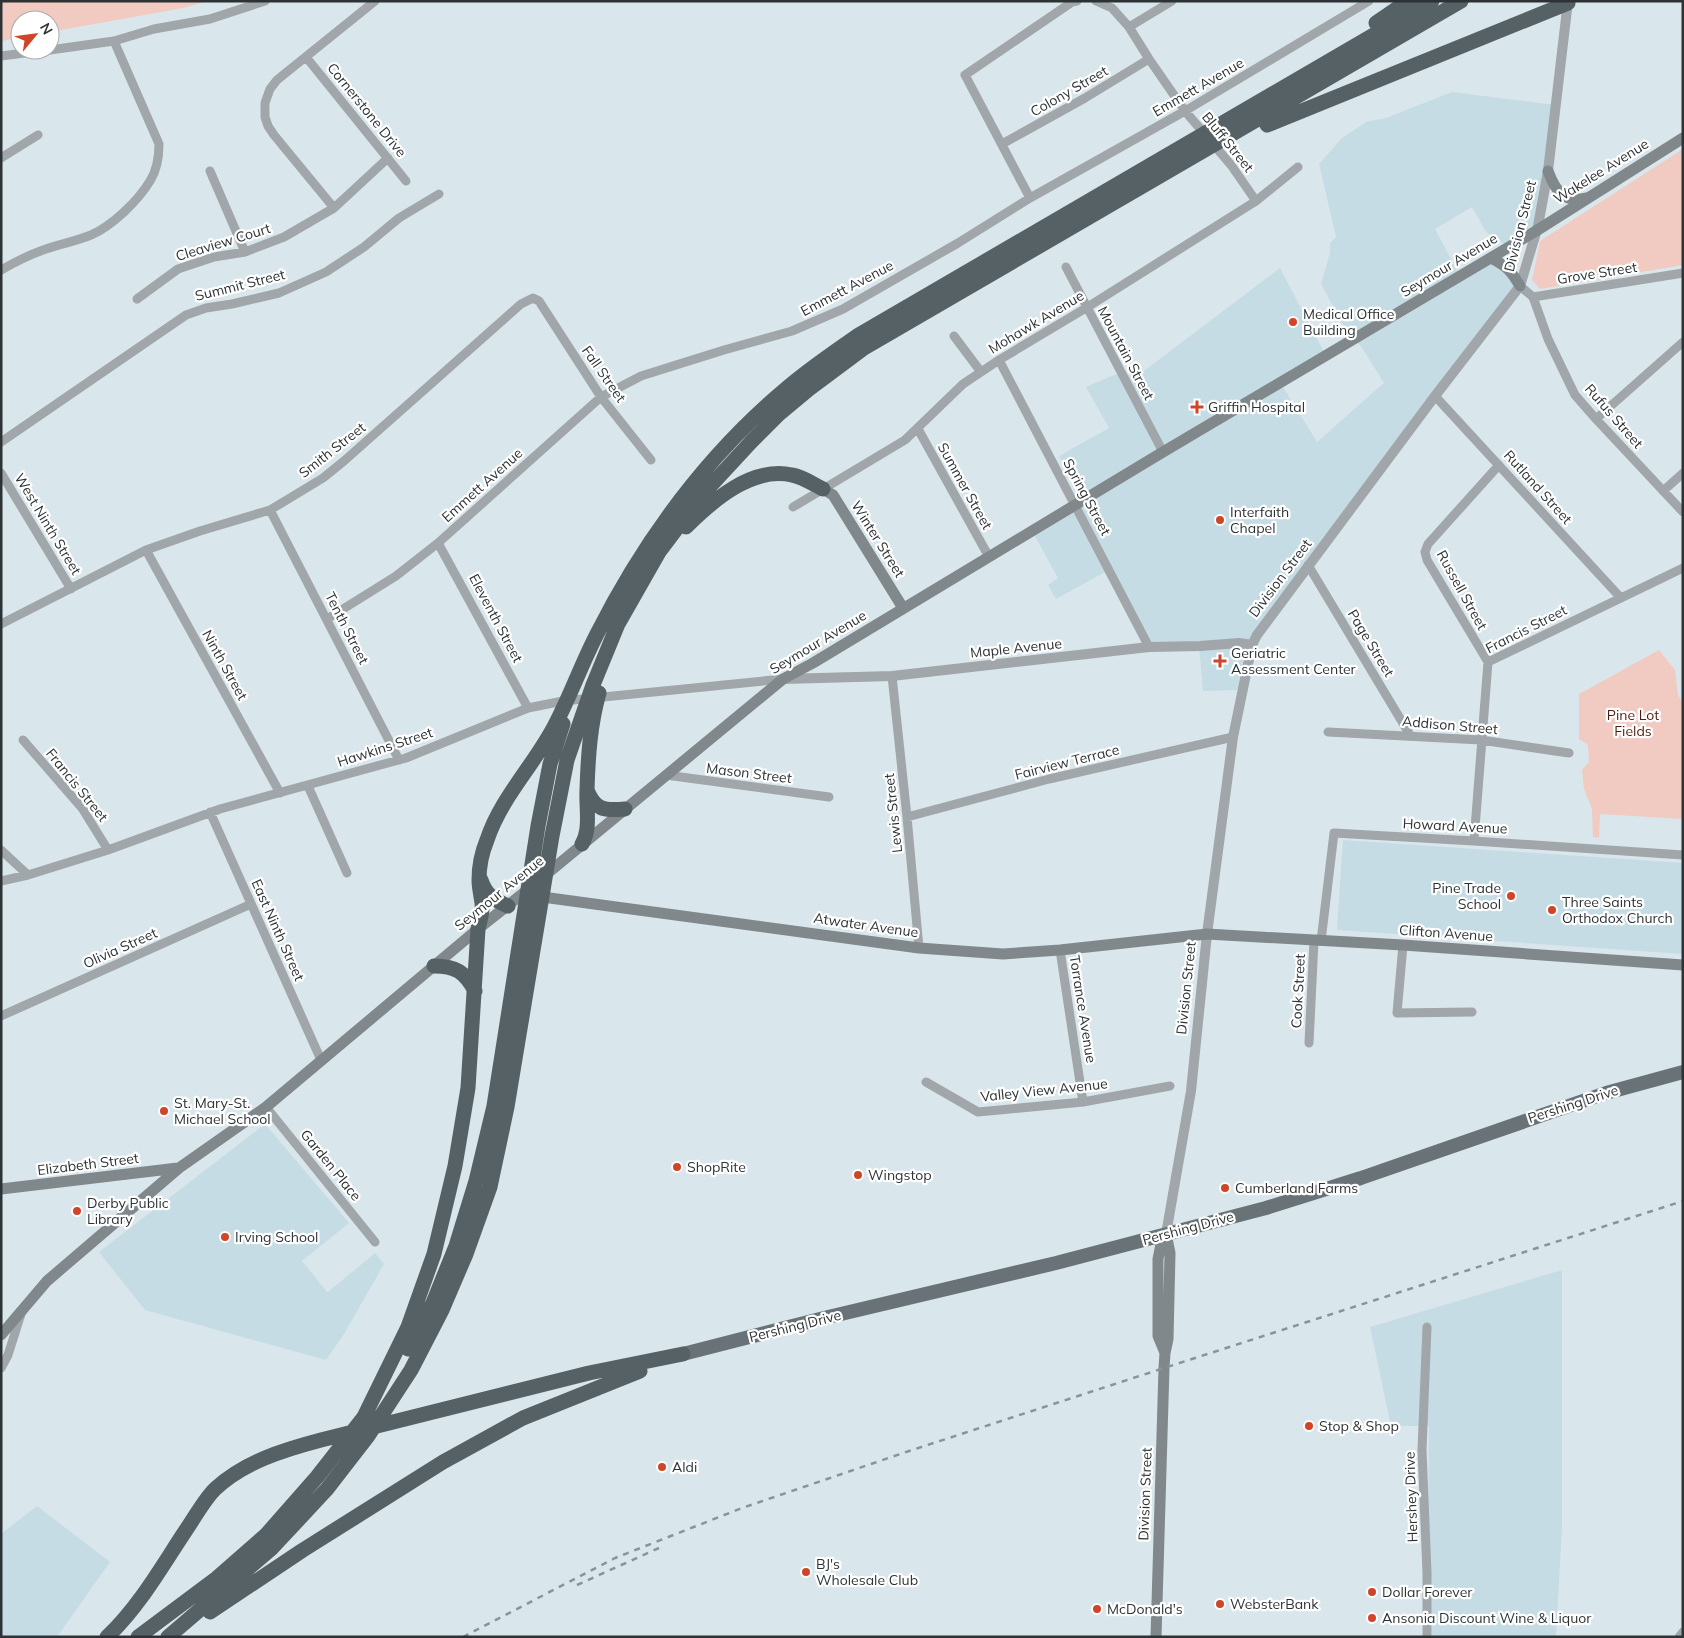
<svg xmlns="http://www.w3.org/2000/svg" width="1684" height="1638" font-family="Mulish,sans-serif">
<rect width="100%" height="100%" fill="#d9e6ec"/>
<path fill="#c6dce4" d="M1452,92L1556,105L1538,226L1509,247L1486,232L1472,207L1435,229L1460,276L1491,258L1520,286L1369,485L1244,646L1241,690L1203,691L1199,646L1149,647L1109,570L1056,599L1048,585L1058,578L1032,531L1083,500L1059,456L1109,428L1086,387L1121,372L1136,377L1280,268L1326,356L1280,382L1317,442L1384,383L1361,346L1348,334L1321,284L1330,253V243L1336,237L1319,164L1342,138L1366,122L1386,118Z
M1343,840L1683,863V954L1337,930Z
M265,1124L349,1223L302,1261L327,1292H328L375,1253L384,1264L344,1334L326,1360L145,1310L99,1252Z
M1562,1270V1526L1556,1637H1432L1428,1525L1429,1426H1391L1370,1327Z
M37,1506L110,1562L57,1637H1V1534Z"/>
<path fill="#f1cbc1" d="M1,1H209L183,8L50,32V20H20V38L1,41Z
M1683,149V265L1540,289L1532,280L1540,241Z
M1659,650L1675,670L1678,695L1683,703V819L1600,814L1599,838L1593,837L1592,809L1584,789L1582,770L1589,762L1588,745L1579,739V694Z"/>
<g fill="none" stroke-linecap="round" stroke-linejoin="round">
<path stroke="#a0a6a9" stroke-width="9" d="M1096,1L1112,8L1129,27L1172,1
M1129,27L1149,59L1185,111L1231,165L1256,201
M50,50L114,41L154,29L210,19L265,1
M1,56L48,50
M306,57L406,181
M1002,144L1085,98L1149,59
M1,158L38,135
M210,171L245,252
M1030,198L965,75L1072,2L1077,1
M334,208L274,135L268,126L265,117V103L270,89L277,80L375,1
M1066,267L1163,452
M1,270C15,262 31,254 46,249C61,244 76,241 91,235C112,226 138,201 150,181C157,170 159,157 159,144L114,41
M1520,286L1533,297L1683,273
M1533,297L1548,339L1575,395L1596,419L1683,512
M137,299L178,269L214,257L245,252L284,237L334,208L388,158
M954,336L981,372
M999,360L1149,647
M1435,396L1620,597
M1596,419L1683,342
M918,429L989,557
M1,442L186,315L206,308L232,304L279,293L326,272L364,247L399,218L439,194
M1,473L71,589
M1663,491L1683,473
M793,507L905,440L963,384L999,360L1086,308L1256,201L1298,167
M270,510L399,760
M438,543L528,708
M146,550L280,793
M1308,565L1410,735
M327,619L396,576L438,543L601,397L641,376L724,350L792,331L843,309L958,243L1030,198L1185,111L1369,1
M1,624L146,550L200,531L270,510L323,478L344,461L521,304L533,298L539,301L601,397L651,460
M1488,662L1427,560L1425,552L1428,544L1499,465
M1488,662L1683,568
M892,676L907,817L919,948
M1328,732L1481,740L1569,753
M23,740L82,808L108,850
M666,775L829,797
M308,786L347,873
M210,812L321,1060
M907,817L1049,779L1233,737
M1474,841L1488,662
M1,850L28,875
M1,881L28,875L108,850L220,809L406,758L528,708L563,701L783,679
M1321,941L1334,833L1474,841L1683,855
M1403,945L1397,1013L1472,1012
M1060,950L1083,1102
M1,1016L251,904
M1309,1043L1314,941
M926,1082L978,1112L1083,1102L1170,1086
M266,1107L375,1242
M1427,1327L1422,1450L1427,1573V1637
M1,1368L8,1355L21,1314
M1679,1637L1683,1632"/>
<path stroke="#a0a6a9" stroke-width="10" d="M783,679L892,676L1149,647L1200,646L1239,643L1252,645
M1166,1234L1191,1091L1207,934L1233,737L1252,645L1257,635L1435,396L1520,286L1538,226L1548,171L1568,1"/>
<path stroke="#80888c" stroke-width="11" d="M1548,171C1555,190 1564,204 1586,198
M1491,258C1507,266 1511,271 1520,286
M823,489L833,495L903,608
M543,877L783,679L813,663L1163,452L1536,231L1683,138
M535,896L919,948L1003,954L1060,950L1207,934L1403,945L1683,965
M1,1189L178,1168
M1,1335L47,1281L179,1168L266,1107L478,929L531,887
M1165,1353L1158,1336V1259L1161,1244L1166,1234
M1156,1637L1164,1368L1165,1353L1168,1339L1170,1253L1166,1234"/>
<path stroke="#697377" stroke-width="14" d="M683,1354L824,1318L1056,1263L1266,1208L1361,1178L1606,1093L1683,1072"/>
<path stroke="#556165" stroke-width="15" d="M1376,23L1408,1
M1267,125L1568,3
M686,527C712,501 752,466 792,475C803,477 813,484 823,489
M587,790C595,810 604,811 625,809
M582,844C591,829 586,808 587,790C588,757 590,725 599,693
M481,880C486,895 494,900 508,906
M434,966C456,966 465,972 475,991
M408,1349L433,1303L456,1246L476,1181L494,1106L538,826L550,764L563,724
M362,1421L408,1327L434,1254L455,1166L468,1088L478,929C480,920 483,912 482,903C481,895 479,888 479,880C479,867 482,852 487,840C501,797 536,763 556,723C571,694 582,663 597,634C644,541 707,455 787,388C809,369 833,353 857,336L1432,1
M210,1612L303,1550L443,1462L523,1418L640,1371
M107,1637C139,1607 162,1566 186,1530C195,1517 204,1500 215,1489C244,1462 283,1450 321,1440L589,1373L683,1354
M138,1637L217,1578L266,1535L317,1477L368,1412
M168,1637L272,1548L327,1489L368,1436L411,1370L442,1310L466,1254L490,1187L507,1107L552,836L567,760L593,685L618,624L659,552L702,495L751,442L779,414L809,389L864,348L1461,1"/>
<path stroke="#8a9498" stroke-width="2.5" stroke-dasharray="6 6" stroke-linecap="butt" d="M577,1585L659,1548
M463,1637L615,1558L742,1508L909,1451L1164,1368L1683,1201"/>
</g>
<g fill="#cf4527" stroke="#fff" stroke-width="2">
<circle cx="1293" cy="322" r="5"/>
<path d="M1194.5 399.5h5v5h5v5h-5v5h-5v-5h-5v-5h5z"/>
<circle cx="1220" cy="520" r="5"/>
<path d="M1217.5 653.5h5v5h5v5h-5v5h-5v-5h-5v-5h5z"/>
<circle cx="1511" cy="896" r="5"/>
<circle cx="1552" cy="910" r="5"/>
<circle cx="164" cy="1111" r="5"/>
<circle cx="677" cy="1167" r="5"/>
<circle cx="858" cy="1175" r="5"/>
<circle cx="1225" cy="1188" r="5"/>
<circle cx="77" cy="1211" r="5"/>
<circle cx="225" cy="1237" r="5"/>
<circle cx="1309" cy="1426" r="5"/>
<circle cx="662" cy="1467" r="5"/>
<circle cx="806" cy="1572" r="5"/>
<circle cx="1372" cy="1592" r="5"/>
<circle cx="1220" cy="1604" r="5"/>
<circle cx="1097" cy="1609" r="5"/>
<circle cx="1372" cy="1618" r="5"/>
</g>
<g text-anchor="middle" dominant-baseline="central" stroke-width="4.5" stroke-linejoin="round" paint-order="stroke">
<g font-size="14" fill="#2d3335" stroke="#fff">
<text transform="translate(1198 87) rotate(-30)">Emmett Avenue</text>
<text transform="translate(1069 91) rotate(-30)">Colony Street</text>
<text transform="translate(367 110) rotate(51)">Cornerstone Drive</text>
<text transform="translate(1228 142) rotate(51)">Bluff Street</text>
<text transform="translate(1601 171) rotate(-32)">Wakelee Avenue</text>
<text transform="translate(1520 226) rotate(-76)">Division Street</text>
<text transform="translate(223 242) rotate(-17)">Cleaview Court</text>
<text transform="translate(1449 265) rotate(-31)">Seymour Avenue</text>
<text transform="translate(1597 273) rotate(-9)">Grove Street</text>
<text transform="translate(240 285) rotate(-14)">Summit Street</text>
<text transform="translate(847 288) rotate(-28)">Emmett Avenue</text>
<text transform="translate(1036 322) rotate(-31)">Mohawk Avenue</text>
<text transform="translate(1126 353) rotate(62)">Mountain Street</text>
<text transform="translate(604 374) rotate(55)">Fall Street</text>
<text transform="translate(1614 416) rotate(49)">Rufus Street</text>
<text transform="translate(332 450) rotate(-38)">Smith Street</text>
<text transform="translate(482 485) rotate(-42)">Emmett Avenue</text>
<text transform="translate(965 486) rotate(61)">Summer Street</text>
<text transform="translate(1538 487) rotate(48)">Rutland Street</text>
<text transform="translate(1087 497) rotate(62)">Spring Street</text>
<text transform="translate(48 524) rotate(59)">West Ninth Street</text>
<text transform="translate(878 539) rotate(58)">Winter Street</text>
<text transform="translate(1280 578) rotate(-53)">Division Street</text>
<text transform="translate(1462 590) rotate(61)">Russell Street</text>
<text transform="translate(496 618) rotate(62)">Eleventh Street</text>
<text transform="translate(347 628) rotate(63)">Tenth Street</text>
<text transform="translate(1526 629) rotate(-27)">Francis Street</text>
<text transform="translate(818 642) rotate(-31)">Seymour Avenue</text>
<text transform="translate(1371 643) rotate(59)">Page Street</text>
<text transform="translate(1016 648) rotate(-6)">Maple Avenue</text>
<text transform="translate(225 665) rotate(61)">Ninth Street</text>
<text transform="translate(1450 725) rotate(5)">Addison Street</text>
<text transform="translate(385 747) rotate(-18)">Hawkins Street</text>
<text transform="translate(1067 762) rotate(-14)">Fairview Terrace</text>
<text transform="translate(749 773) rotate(7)">Mason Street</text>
<text transform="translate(77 785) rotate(51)">Francis Street</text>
<text transform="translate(893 813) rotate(-96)">Lewis Street</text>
<text transform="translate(1455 826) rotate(3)">Howard Avenue</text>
<text transform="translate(499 893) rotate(-39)">Seymour Avenue</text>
<text transform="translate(866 925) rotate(8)">Atwater Avenue</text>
<text transform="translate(278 930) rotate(66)">East Ninth Street</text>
<text transform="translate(1446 933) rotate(4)">Clifton Avenue</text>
<text transform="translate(120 948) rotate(-24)">Olivia Street</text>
<text transform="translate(1186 988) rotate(-84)">Division Street</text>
<text transform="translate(1298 991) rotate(-87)">Cook Street</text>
<text transform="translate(1083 1009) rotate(81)">Torrance Avenue</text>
<text transform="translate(1044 1090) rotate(-6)">Valley View Avenue</text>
<text transform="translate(1573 1104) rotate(-18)">Pershing Drive</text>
<text transform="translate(88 1164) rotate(-7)">Elizabeth Street</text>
<text transform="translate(331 1165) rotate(51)">Garden Place</text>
<text transform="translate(1188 1228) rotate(-15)">Pershing Drive</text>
<text transform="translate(795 1326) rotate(-14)">Pershing Drive</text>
<text transform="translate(1145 1494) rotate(-88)">Division Street</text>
<text transform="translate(1411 1497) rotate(-92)">Hershey Drive</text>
</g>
<g font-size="14" fill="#2d3335" stroke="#fff" text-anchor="start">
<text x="1303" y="314">Medical Office<tspan x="1303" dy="16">Building</tspan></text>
<text x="1208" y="407">Griffin Hospital</text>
<text x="1230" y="512">Interfaith<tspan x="1230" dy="16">Chapel</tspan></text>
<text x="1231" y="653">Geriatric<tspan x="1231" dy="16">Assessment Center</tspan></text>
<text x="1501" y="888" text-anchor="end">Pine Trade<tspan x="1501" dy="16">School</tspan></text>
<text x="1562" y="902">Three Saints<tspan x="1562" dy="16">Orthodox Church</tspan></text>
<text x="174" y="1103">St. Mary-St.<tspan x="174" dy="16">Michael School</tspan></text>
<text x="687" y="1167">ShopRite</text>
<text x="868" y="1175">Wingstop</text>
<text x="1235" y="1188">Cumberland Farms</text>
<text x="87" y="1203">Derby Public<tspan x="87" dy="16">Library</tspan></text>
<text x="235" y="1237">Irving School</text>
<text x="1319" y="1426">Stop &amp; Shop</text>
<text x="672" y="1467">Aldi</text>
<text x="816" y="1564">BJ's<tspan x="816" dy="16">Wholesale Club</tspan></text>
<text x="1382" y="1592">Dollar Forever</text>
<text x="1230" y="1604">WebsterBank</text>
<text x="1107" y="1609">McDonald's</text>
<text x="1382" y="1618">Ansonia Discount Wine &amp; Liquor</text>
</g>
<g font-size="14" fill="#501c11" stroke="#fff">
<text x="1633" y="715">Pine Lot<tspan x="1633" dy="16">Fields</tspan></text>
</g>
</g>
<rect width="1684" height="1638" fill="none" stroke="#2d3335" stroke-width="5"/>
<g transform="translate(35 35) rotate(61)"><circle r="24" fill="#ffffff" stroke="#abadae"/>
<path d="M0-4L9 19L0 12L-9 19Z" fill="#cf4527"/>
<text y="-8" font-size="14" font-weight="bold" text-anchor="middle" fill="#2d3335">N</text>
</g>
</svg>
